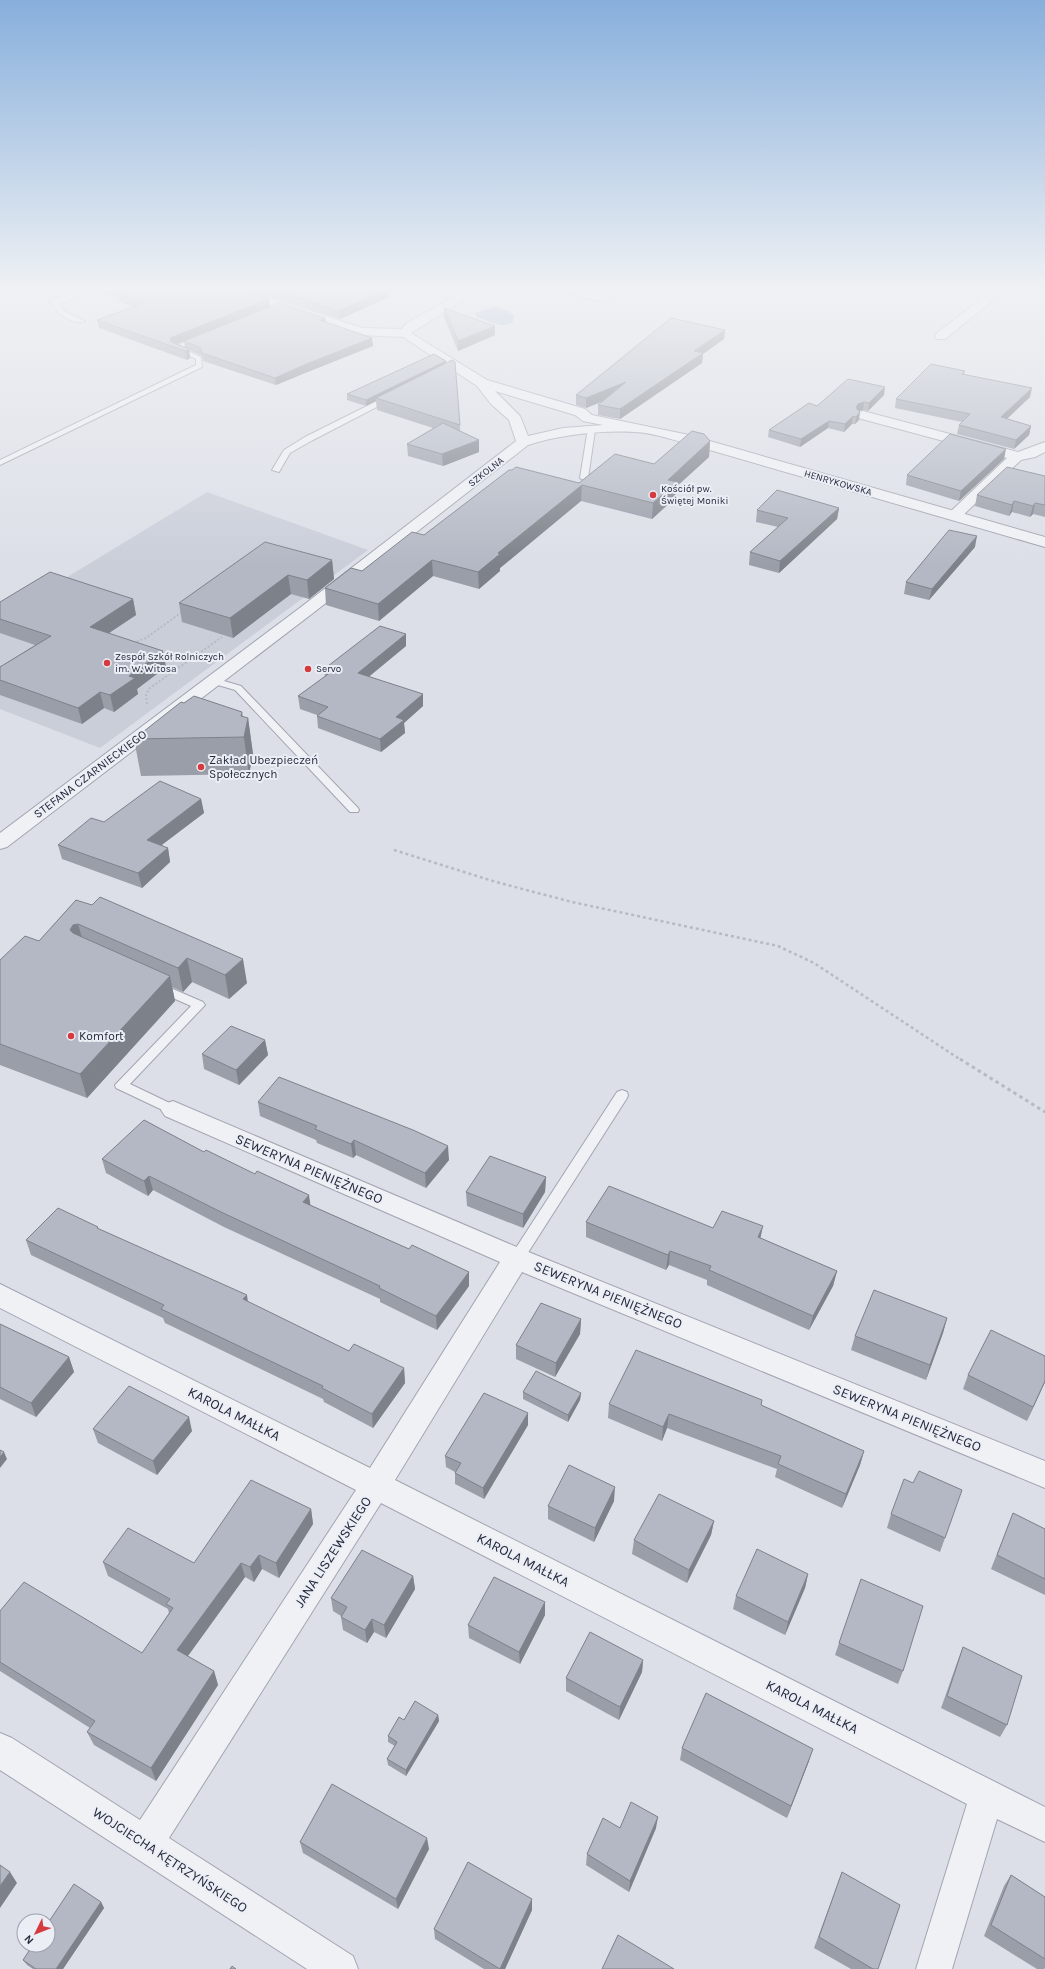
<svg xmlns="http://www.w3.org/2000/svg" width="1045" height="1969" font-family="Karla,sans-serif">
<rect width="100%" height="100%" fill="#dcdfe7"/>
<path fill="#caced9" d="M207,492L368,550L100,748L0,709V618Z"/>
<path fill="#95a8ca" d="M496,306L509,311L514,316L513,322C502,329 488,321 477,317L475,313Z"/>
<g fill="none" stroke-linecap="round" stroke-linejoin="round">
<g stroke="#a1a5b1" stroke-width="2">
<path id="service" d="M53,301H57L64,311L85,321C77,327 51,312 53,301Z
M199,336L202,338L201,339L181,348L201,357L202,367L0,465V460L196,365V359L172,348Z
M387,396L394,398L311,441L290,453L279,472L272,470L284,450L305,437Z
M588,428L595,430L588,478L584,480L580,478Z
M214,678L241,686L358,808L359,810L358,812H350L235,690L211,683V679Z
M159,983L203,1002L205,1005L130,1084L178,1107L180,1110L178,1113L173,1115L116,1088L115,1085L191,1006L155,990L153,987L155,984Z
M622,1090L627,1092L628,1095L627,1098L522,1262L517,1264L512,1262L510,1258L512,1254L617,1092Z"/>
</g>
<g stroke="#a1a5b1" stroke-width="2">
<path id="minor" d="M77,289H93L59,304L55,306L49,302L51,300Z
M223,289H241L363,328L403,329L409,333L403,337L361,335L224,291Z
M558,289H579L601,295L612,289H626L603,302L559,291Z
M994,289H1007L945,339H937L935,336L937,333Z
M863,411L1018,452L1045,442V452L1035,457L1021,460L959,519H949L947,516L949,513L1007,458L858,418L856,415L858,412Z
M173,1101L526,1251L1045,1461V1488L522,1272L395,1480L1045,1807V1842L997,1819L952,1969H916L967,1804L381,1503L169,1838L353,1956L358,1969H307L0,1770V1733L12,1738L140,1820L356,1490L0,1308V1284L370,1468L500,1262L165,1116L161,1110L165,1104Z"/>
</g>
<g stroke="#a1a5b1" stroke-width="2">
<path id="tertiary" d="M467,289H481L411,333L487,380L585,409L592,415L689,435L1045,537V547L682,442C666,438 649,432 634,432C602,430 558,435 528,445L313,613L7,847L0,849V833L301,607L516,441L509,420L491,404L477,386L397,333L407,323ZM495,391L575,415L583,421L603,425L563,428L528,436L520,416Z"/>
</g>
<path stroke="#b6bac2" stroke-width="2" stroke-dasharray="2 2" stroke-linecap="butt" d="M133,643L146,638L182,612
M147,704L146,694L150,688L222,637"/>
<path stroke="#b6bac2" stroke-width="2.5" stroke-dasharray="3 3" stroke-linecap="butt" d="M394,850L496,882L572,902L778,946L814,963L961,1060"/>
<path stroke="#b6bac2" stroke-width="3" stroke-dasharray="3.5 3.5" stroke-linecap="butt" d="M960,1059L1045,1112"/>
<use href="#service" fill="#eff1f5" fill-rule="evenodd"/>
<use href="#minor" fill="#eff1f5" fill-rule="evenodd"/>
<use href="#tertiary" fill="#eff1f5" fill-rule="evenodd"/>
</g>
<path fill="#9a9ea9" fill-rule="evenodd" d="M239,289L269,299L270,307L325,318L326,322L373,346L305,373L276,385L203,361L202,356L189,350L190,358L187,360L99,328L97,320L133,307L120,302L119,298L94,290ZM184,341L185,348L177,344Z
M247,289H389V297L340,319Z
M444,308L495,335L458,351L444,318Z
M725,330L724,339L703,354L702,363L620,419L598,415V405L603,401L586,408L576,405V395Z
M446,363L460,425V431L479,440V452L443,466L408,456L407,444L433,428L377,410L376,401L366,406L347,400V394Z
M965,371L964,374L1030,397L1007,419L1031,426L1029,435L1014,449L957,434L959,425L962,422L895,408L896,399Z
M884,395L868,411L863,410L859,411V420L855,424H852L844,432L828,428L800,447L768,437L769,430L817,406Z
M710,441L709,457L676,487L675,498L652,519L581,501L500,568V571L479,589L433,576L379,621L326,605L325,588L362,571L424,535L579,483L654,464Z
M1004,459L959,501L906,485L907,475Z
M1045,476V517L1033,514L1030,517L1012,512L1009,516L975,506L977,495Z
M839,508L837,519L779,573L749,565L750,552L778,527L756,522L757,510Z
M975,547L929,600L904,594L906,582Z
M332,560L334,579L309,599L291,594L233,638L182,622L179,603Z
M133,599L136,615L109,633L166,667L137,689L138,694L114,712L104,708L82,724L0,695V667L35,645L0,633V602Z
M406,634V646L369,676L423,706L404,723L405,733L381,752L318,728L317,716V715L300,709L298,696L325,677L324,669Z
M184,703L248,718L253,754L249,774L141,776L134,739Z
M201,799L204,813L161,845L168,848L170,862L142,888L62,859L58,845L104,822Z
M76,900L247,983L229,999L192,982L183,992L172,987L175,1001L87,1098L0,1065V960L39,941Z
M265,1040L268,1055L239,1085L204,1069L202,1054Z
M258,1102L449,1160L426,1188L356,1155L353,1158L317,1143L316,1140L260,1116Z
M204,1152L310,1205L409,1249L469,1272V1286L437,1330L380,1302V1299L224,1227L153,1190L148,1196L106,1173L102,1159Z
M546,1177L545,1192L523,1228L467,1206L466,1192Z
M586,1222L713,1228L761,1238L837,1271L833,1286L809,1330L707,1285V1280L669,1265L666,1270L586,1237Z
M98,1227V1229L349,1351L404,1368L405,1383L373,1428L324,1402L323,1399L165,1323L163,1318L31,1255L26,1240Z
M947,1318L943,1333L926,1380L851,1350L855,1336Z
M581,1319L580,1334L555,1377L516,1359V1345Z
M0,1324L69,1357L74,1372L36,1417L0,1399Z
M968,1375L1045,1382L1027,1421L963,1389Z
M523,1392L581,1393L580,1400L568,1422L523,1399Z
M609,1404L761,1405L864,1451L860,1465L842,1508L775,1477L777,1469L667,1428L662,1441L608,1418Z
M528,1425L484,1499L455,1484V1472L446,1467L445,1456Z
M93,1429L192,1431L157,1475L98,1443Z
M614,1501L594,1542L548,1519V1506Z
M311,1509L313,1524L279,1578L262,1569L254,1582L245,1577L188,1656L214,1671L218,1685L156,1781L94,1745L87,1732L90,1728L0,1671V1611L142,1653L169,1613L168,1609L108,1576L103,1562L194,1563Z
M1013,1513L1045,1529V1595L991,1569Z
M891,1514L945,1538L940,1552L887,1528Z
M714,1521L711,1535L687,1583L632,1554L634,1540Z
M808,1574L805,1588L785,1635L733,1609L736,1596Z
M413,1576L415,1589L386,1638L374,1632L367,1643L343,1630L341,1617V1616L333,1611L331,1598Z
M545,1602V1615L520,1664L469,1638L468,1625Z
M839,1643L903,1671L898,1684L835,1655Z
M963,1647L1007,1725L1000,1737L941,1708L958,1660Z
M643,1660L642,1672L619,1720L566,1691V1678Z
M438,1715L439,1721L406,1776L388,1765L387,1759L395,1746L388,1742V1736L404,1720Z
M682,1748L809,1761L787,1818L680,1760Z
M656,1828L629,1892L586,1865L587,1854Z
M300,1842L429,1849L398,1909L303,1853Z
M842,1872L878,1969H851L814,1948Z
M1011,1875L1045,1897V1968L1044,1969H1037L984,1936L1004,1886Z
M101,1902L104,1908L63,1969H33L27,1965L23,1960Z
M532,1910L505,1969H484L435,1939L434,1929Z"/>
<path fill="#7d8189" d="M387,289H389V297L340,319L339,311Z
M269,299L270,307L172,346L170,338Z
M325,318L326,325L320,320Z
M495,326V335L458,351V341Z
M725,330L724,339L703,354L702,363L620,419V409L694,351Z
M372,338L373,346L305,373L276,385L275,378L304,365Z
M189,349L190,358L187,360L186,351Z
M446,361V367L376,398V401L366,406V400Z
M626,382V392L586,408V398Z
M885,387L884,395L868,411L869,403Z
M1032,388L1030,397L999,426L1001,417Z
M864,402L863,410L857,411L856,408L858,404Z
M860,412L859,420L855,424L856,417Z
M853,416L852,424L844,432L845,424Z
M829,421L828,428L800,447L801,439Z
M1031,426L1029,435L1014,449L1016,440Z
M479,440V452L443,466L442,454Z
M710,441L709,457L676,487L675,498L652,519L653,503L668,480Z
M1006,449L1004,459L959,501L961,491Z
M582,485L581,501L500,568V571L479,589L478,572L498,553Z
M1014,501L1012,512L1009,516L1012,505Z
M1035,503L1033,514L1030,517L1033,506Z
M839,508L837,519L779,573L780,561Z
M977,536L975,547L929,600L932,589Z
M332,560L334,579L309,599L307,580Z
M432,560L433,576L379,621L378,604Z
M288,575L291,594L233,638L230,618Z
M133,599L136,615L94,643L90,627Z
M406,634V646L359,685L358,673Z
M163,651L166,667L137,689L138,694L114,712L110,695L129,676Z
M100,692L104,708L82,724L78,708Z
M423,694V706L404,723L405,733L381,752L380,739L396,717Z
M242,712L245,732L248,718L253,754L249,774L241,716Z
M201,799L204,813L150,854L147,840Z
M168,848L170,862L142,888L138,873Z
M78,924L85,948L70,930L73,925Z
M187,958L192,982L183,992L178,968Z
M243,959L247,983L229,999L225,975Z
M170,976L175,1001L87,1098L80,1074Z
M265,1040L268,1055L239,1085L236,1070Z
M354,1140L356,1155L353,1158L351,1144Z
M448,1146L449,1160L426,1188L425,1173Z
M149,1176L153,1190L148,1196L144,1181Z
M546,1177L545,1192L523,1228V1214Z
M309,1195L311,1209L303,1202Z
M763,1226L760,1240L758,1237Z
M670,1251L669,1265L666,1270L668,1255Z
M837,1271L833,1286L809,1330L813,1316Z
M469,1272V1286L437,1330L436,1316Z
M247,1295L249,1310L243,1299Z
M947,1318L943,1333L926,1380L930,1365Z
M581,1319L580,1334L555,1377L556,1363Z
M69,1357L74,1372L36,1417L31,1403Z
M404,1368L405,1383L373,1428L372,1414Z
M1045,1381V1382L1027,1421L1033,1407Z
M581,1393L580,1400L568,1422V1415Z
M528,1413V1425L484,1499L483,1488Z
M669,1414L667,1428L662,1441L663,1427Z
M189,1417L192,1431L157,1475L153,1461Z
M864,1451L860,1465L842,1508L846,1494Z
M4,1452L7,1459L0,1468V1457Z
M615,1487L614,1501L594,1542L595,1528Z
M311,1509L313,1524L279,1578L276,1563Z
M714,1521L711,1535L687,1583L689,1570Z
M259,1555L262,1569L254,1582L250,1567Z
M241,1563L245,1577L182,1664L177,1650Z
M808,1574L805,1588L785,1635L788,1622Z
M413,1576L415,1589L386,1638L384,1625Z
M545,1602V1615L520,1664L519,1652Z
M372,1619L374,1632L367,1643L365,1630Z
M643,1660L642,1672L619,1720L620,1707Z
M214,1671L218,1685L156,1781L151,1768Z
M438,1715L439,1721L406,1776V1770Z
M813,1749L809,1761L787,1818L791,1806Z
M658,1817L656,1828L629,1892L630,1881Z
M427,1838L429,1849L398,1909L396,1899Z
M10,1872L17,1883L0,1908V1886Z
M532,1899V1910L505,1969H500Z
M101,1902L104,1908L63,1969H56Z"/>
<path fill="#b3b8c4" stroke="#7d8189" d="M117,289H239L269,299L170,338L171,342L189,349L186,351L97,320L144,303L118,294L125,292Z
M272,289H387L339,311Z
M279,303L325,318L320,320L372,338L304,365L275,378L202,353L201,348L184,341Z
M444,308L495,326L458,341Z
M671,318L725,330L694,351L703,353L620,409L598,405L626,382L586,398L576,395Z
M434,354L446,361L366,400L347,394Z
M452,360L455,362L460,425L376,398Z
M931,364L965,371L962,374L1032,388L1001,417L1031,426L1016,440L959,425L970,414L896,399Z
M848,379L885,387L869,403L864,402L858,404L856,408L860,412L856,417L853,416L845,424L829,421L801,439L769,430L809,403L817,406Z
M443,423L479,440L442,454L407,444Z
M692,431L704,434L710,441L668,480L677,482L653,503L582,485L498,553L500,554L478,572L432,560L378,604L325,588L351,568L362,571L412,532L424,535L509,470H512L516,467L579,483L615,454L654,464Z
M950,434L1006,449L961,491L907,475Z
M1007,467L1045,476V505L1035,503L1033,506L1014,501L1012,505L977,495Z
M777,490L839,508L780,561L750,552L788,518L757,510Z
M949,530L977,536L932,589L906,582Z
M265,542L332,560L307,580L288,575L230,618L179,603Z
M50,572L133,599L90,627L163,651L129,676L135,678L110,695L100,692L78,708L0,680V667L51,636L0,619V602Z
M380,626L406,634L358,673L423,694L396,717L404,720L380,739L317,716L328,707L298,696L331,672L324,669Z
M194,696L242,712L241,716L248,718L244,737L134,739L181,702L184,703Z
M160,781L201,799L147,840L168,848L138,873L58,845L91,818L104,822Z
M100,897L243,959L225,975L187,958L178,968L78,924L73,925L70,930L73,933L170,976L80,1074L0,1044V960L25,936L39,941L76,900L92,905Z
M231,1026L265,1040L236,1070L202,1054Z
M279,1077L413,1130L448,1146L425,1173L354,1140L351,1144L315,1129L317,1126L258,1102Z
M144,1120L204,1152L206,1150L255,1174L257,1171L309,1195L303,1202L409,1249L412,1245L469,1272L436,1316L379,1288L380,1286L221,1212L149,1176L144,1181L102,1159Z
M490,1156L546,1177L523,1214L466,1192Z
M609,1186L713,1228L722,1211L763,1226L758,1237L837,1271L813,1316L709,1270L711,1266L670,1251L668,1255L586,1222Z
M58,1208L98,1227L97,1228L247,1295L243,1299L349,1351L354,1344L404,1368L372,1414L322,1388L323,1386L161,1309L164,1305L26,1240Z
M874,1290L947,1318L930,1365L855,1336Z
M541,1303L581,1319L556,1363L516,1345Z
M0,1324L69,1357L31,1403L0,1387Z
M991,1330L1045,1356V1381L1033,1407L968,1375Z
M636,1350L762,1400L761,1405L864,1451L846,1494L778,1464L781,1456L669,1414L663,1427L609,1404Z
M536,1371L581,1393L568,1415L523,1392Z
M129,1386L189,1417L153,1461L93,1429Z
M484,1393L528,1413L483,1488L455,1473L461,1463L445,1456Z
M0,1450L4,1452L0,1457Z
M569,1465L615,1487L595,1528L548,1506Z
M919,1471L962,1490L945,1538L891,1514L904,1479L913,1483Z
M251,1480L311,1509L276,1563L259,1555L250,1567L241,1563L177,1650L214,1671L151,1768L87,1732L95,1721L0,1662V1611L24,1582L142,1653L173,1608L166,1604L170,1599L103,1562L128,1528L194,1563Z
M659,1494L714,1521L689,1570L634,1540Z
M1013,1513L1045,1529V1579L997,1555Z
M757,1549L808,1574L788,1622L736,1596Z
M362,1550L413,1576L384,1625L372,1619L365,1630L341,1617L347,1607L331,1598Z
M494,1577L545,1602L519,1652L468,1625Z
M861,1579L923,1606L903,1671L839,1643Z
M590,1632L643,1660L620,1707L566,1678Z
M963,1647L1022,1676L1007,1725L947,1696Z
M706,1693L813,1749L791,1806L682,1748Z
M415,1701L438,1715L406,1770L387,1759L397,1742L388,1736L399,1717L404,1720Z
M332,1784L427,1838L396,1899L300,1842Z
M631,1802L658,1817L630,1881L587,1854L603,1818L620,1828Z
M468,1862L532,1899L500,1969L434,1929Z
M0,1865L10,1872L0,1886Z
M842,1872L900,1905L878,1969H873L819,1937Z
M1011,1875L1045,1897V1959L991,1925Z
M74,1884L101,1902L56,1969H36L23,1960L33,1945H48V1923Z
M618,1935L674,1969H602Z
M232,1966L236,1969H230Z"/>
<linearGradient id="sky" x2="0" y2="1"><stop stop-color="#87afdc"/><stop offset="0.51" stop-color="#eff1f4"/><stop offset="1" stop-color="#eff1f4" stop-opacity="0"/></linearGradient>
<rect width="1045" height="565" fill="url(#sky)"/>
<g fill="#d43a3e" stroke="#eceef5" stroke-width="1.5">
<circle cx="653" cy="495" r="4"/>
<circle cx="107" cy="663" r="4"/>
<circle cx="308" cy="669" r="4"/>
<circle cx="201" cy="767" r="4"/>
<circle cx="71" cy="1036" r="4"/>
</g>
<g text-anchor="middle" dominant-baseline="central" stroke-width="4" stroke-linejoin="round" paint-order="stroke">
<g font-size="10" fill="#252b3e" stroke="#eceef5">
<text transform="translate(486 472) rotate(-38)">SZKOLNA</text>
<text transform="translate(838 483) rotate(16)">HENRYKOWSKA</text>
</g>
<g font-size="10" fill="#252b3e" stroke="#eceef5" text-anchor="start">
<text x="661" y="489">Kościół pw.<tspan x="661" dy="12">Świętej Moniki</tspan></text>
<text x="115" y="657">Zespół Szkół Rolniczych<tspan x="115" dy="12">im. W. Witosa</tspan></text>
<text x="316" y="669">Servo</text>
</g>
<g font-size="12" fill="#252b3e" stroke="#eceef5" text-anchor="start">
<text x="209" y="760">Zakład Ubezpieczeń<tspan x="209" dy="14">Społecznych</tspan></text>
<text x="79" y="1036">Komfort</text>
</g>
<g font-size="12" fill="#252b3e" stroke="#eceef5">
<text transform="translate(90 774) rotate(-37)">STEFANA CZARNIECKIEGO</text>
</g>
<g font-size="14" fill="#252b3e" stroke="#eceef5">
<text transform="translate(309 1169) rotate(23)">SEWERYNA PIENIĘŻNEGO</text>
<text transform="translate(608 1295) rotate(22)">SEWERYNA PIENIĘŻNEGO</text>
<text transform="translate(234 1414) rotate(27)">KAROLA MAŁŁKA</text>
<text transform="translate(907 1418) rotate(22)">SEWERYNA PIENIĘŻNEGO</text>
<text transform="translate(333 1552) rotate(-57)">JANA LISZEWSKIEGO</text>
<text transform="translate(523 1560) rotate(27)">KAROLA MAŁŁKA</text>
<text transform="translate(812 1707) rotate(27)">KAROLA MAŁŁKA</text>
<text transform="translate(170 1860) rotate(33)">WOJCIECHA KĘTRZYŃSKIEGO</text>
</g>
</g>
<g transform="translate(36 1933) rotate(227)"><circle r="19" fill="#eceef5" stroke="#9ca0ac"/>
<path d="M0-3L7 15L0 10L-7 15Z" fill="#d43a3e"/>
<text y="-6" font-size="11" font-weight="bold" text-anchor="middle" fill="#252b3e">N</text>
</g>
</svg>
